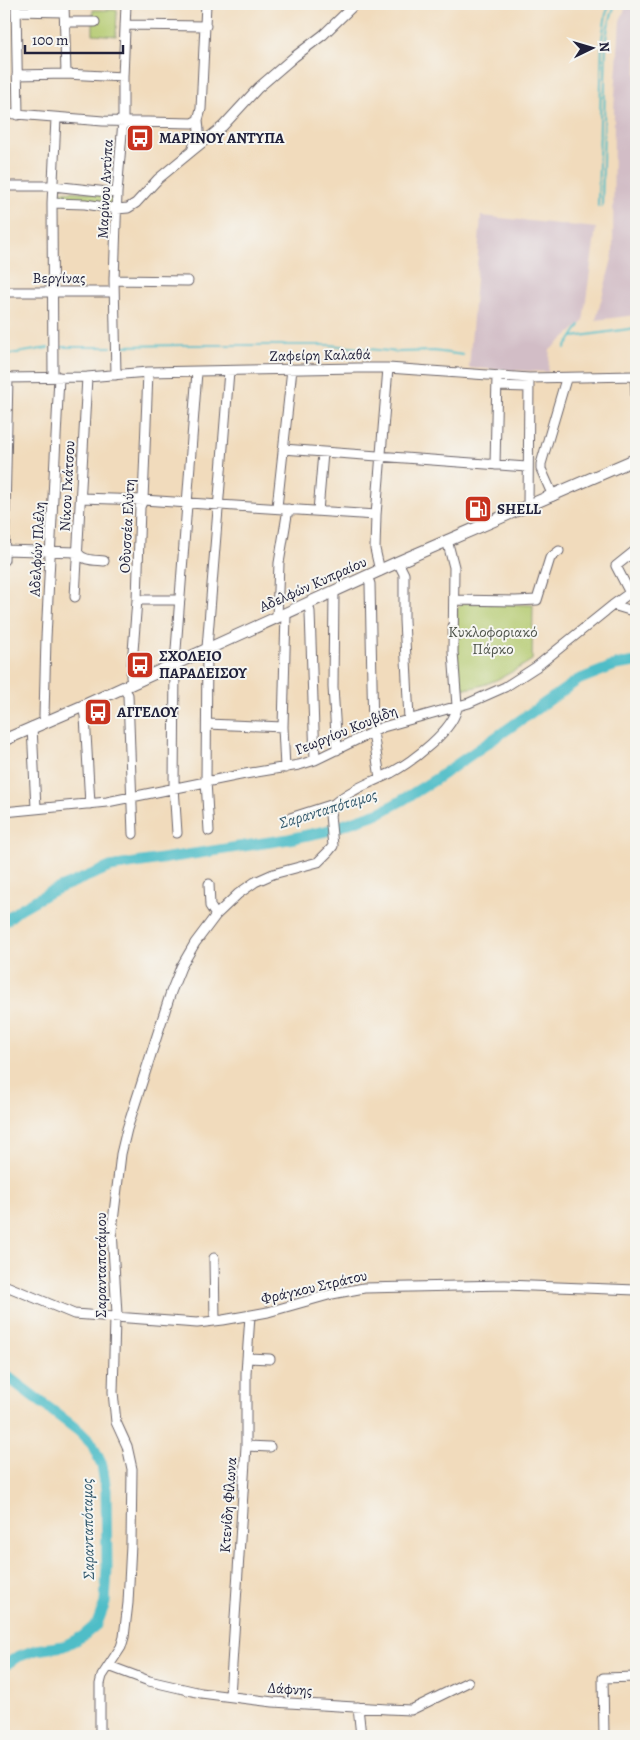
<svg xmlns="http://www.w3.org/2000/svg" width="640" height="1740" font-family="Alegreya,serif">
<rect width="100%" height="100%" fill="#f6f6f2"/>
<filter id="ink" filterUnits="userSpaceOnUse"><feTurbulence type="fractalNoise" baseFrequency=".02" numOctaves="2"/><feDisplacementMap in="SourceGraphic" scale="10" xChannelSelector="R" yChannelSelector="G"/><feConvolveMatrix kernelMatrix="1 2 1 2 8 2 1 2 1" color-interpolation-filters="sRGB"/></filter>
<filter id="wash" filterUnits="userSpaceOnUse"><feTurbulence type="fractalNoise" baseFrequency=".0096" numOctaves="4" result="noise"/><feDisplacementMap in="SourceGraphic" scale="20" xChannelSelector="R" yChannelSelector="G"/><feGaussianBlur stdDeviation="1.12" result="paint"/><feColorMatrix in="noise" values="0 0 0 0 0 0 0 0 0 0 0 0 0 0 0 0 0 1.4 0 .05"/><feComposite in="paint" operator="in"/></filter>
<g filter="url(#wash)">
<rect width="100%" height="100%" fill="#f1dbbc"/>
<path fill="#d2bdc6" d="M627,4H636V315L596,320L613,255L614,109L620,21Z
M481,216L596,228L583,322L550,350L548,372L469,368Z"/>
<path fill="#b3c96d" stroke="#6a7654" d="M93,10H117L116,36L93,34Z
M56,191L113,193V209L58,198Z
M463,603L533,605L532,660C516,670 481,691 462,688L457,681V609Z"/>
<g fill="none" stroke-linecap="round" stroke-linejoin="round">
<path stroke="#4fbdc7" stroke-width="2" d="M598,206L602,39L606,14L610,4
M602,206L606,39L608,26L615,4
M573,337L636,328
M121,346L182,345H330L398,352L434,351L463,355
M58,347H111
M565,348L580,325
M4,355L48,348"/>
<path stroke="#4fbdc7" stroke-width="11" d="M4,922L20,909L50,892L110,867L289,839L326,831L381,812L401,801L436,779L578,680L616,665L636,662
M4,1374L79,1431L92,1444L102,1465L106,1490L107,1568L105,1603L97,1624L83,1636L64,1646L36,1650L17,1657L4,1666"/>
</g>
</g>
<g filter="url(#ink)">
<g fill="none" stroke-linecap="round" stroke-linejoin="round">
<g stroke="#6a6368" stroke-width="11">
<path id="minor" d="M16,4L18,115
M64,4L66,74
M16,11L64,12
M65,22H95
M125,25L206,26
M17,75L66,74L123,77
M4,113L103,121L192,123L198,120L201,109L206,4
M192,151L223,126L258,88L294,57L323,35L355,4
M4,186H53L117,193
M52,203L85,204L117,209L128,208L136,203L158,179L192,151L199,131L198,120
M114,280L188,281
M4,292H114
M116,375L114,280L117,193L123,121V77L126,4
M635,376L636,398
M53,377L52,203L56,118
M4,378L87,377L148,372L358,368H388L529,378L636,376
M497,386L528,387
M283,449L527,467
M495,465L497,376
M553,496L541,469V464L566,379
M81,498L143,500L376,515
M277,507L292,369
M528,507L529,378
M318,511L323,453
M4,550L77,552C83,561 94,560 104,561
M4,560L8,377
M398,562L404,574V620L409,719
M380,571L375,549L376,515L388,368
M367,576L370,584L373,732L380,778
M334,591L333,687L337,750
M631,595L616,566L636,550
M75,597L87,377
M137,600H180
M454,600L515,601L537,600L550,558L559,551
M308,603L310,612L315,760
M613,605L636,612
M277,617L279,563L288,509
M132,682L131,677L137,600L140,507L143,500L148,372
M123,687L128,695L133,834
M83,706L85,716L90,804
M46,721L44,716L46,638L59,377
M207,724L283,727
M32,727L36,808
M285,768L283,727L286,613
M4,812L107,802L245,774L299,765L315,760L383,727L469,703L505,687L536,667L613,605L627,595L636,594
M287,819L334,804
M209,831L206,781L207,648L229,371
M177,833L174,787L175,663L197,372
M209,884L210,906L216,915
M214,1258L215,1321
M4,1285L74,1314L197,1323L223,1320L268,1312L332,1294L364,1288L505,1285L636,1290
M247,1358L270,1359
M246,1446L270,1447
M109,1666L149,1681L201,1693L273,1702L387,1709L411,1710L468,1682
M230,1696L246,1446V1373L250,1316
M358,1707L361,1736
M100,1736V1684L102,1676L121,1647L124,1637L128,1603L131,1544L132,1469L127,1446L116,1422L113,1392L115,1318L117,1314L112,1230L121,1154L127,1129L171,992L181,967L195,943L216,915L238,894L255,882L273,874L318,862L329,851L333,846L330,815L334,804C350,790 372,782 391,773C411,762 456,729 457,706L453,652L454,567L447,540
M604,1736L603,1678L636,1677"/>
</g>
<g stroke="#6a6368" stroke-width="13">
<path id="major" d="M4,740L83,706L398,562L636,459"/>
</g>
<use href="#minor" stroke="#fff" stroke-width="9"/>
<use href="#major" stroke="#fff" stroke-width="11"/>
</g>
</g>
<defs>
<g id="bus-square" transform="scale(1.4375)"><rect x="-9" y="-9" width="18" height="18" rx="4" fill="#c8321e" stroke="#f6f6f2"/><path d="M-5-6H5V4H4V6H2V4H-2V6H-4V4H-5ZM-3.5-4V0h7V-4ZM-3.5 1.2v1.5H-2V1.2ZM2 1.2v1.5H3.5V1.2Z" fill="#fff"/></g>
<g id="fuel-square" transform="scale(1.4375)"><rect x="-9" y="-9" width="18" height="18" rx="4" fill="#c8321e" stroke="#f6f6f2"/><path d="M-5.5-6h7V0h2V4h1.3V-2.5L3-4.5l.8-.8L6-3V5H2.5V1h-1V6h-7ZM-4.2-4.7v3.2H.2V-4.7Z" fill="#fff"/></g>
</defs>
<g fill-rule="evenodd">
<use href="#bus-square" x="140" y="138"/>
<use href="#fuel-square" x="478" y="509"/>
<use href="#bus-square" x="140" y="665"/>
<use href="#bus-square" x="98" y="712"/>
</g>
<g text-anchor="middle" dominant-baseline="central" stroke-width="4" stroke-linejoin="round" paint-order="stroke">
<g font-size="15" font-weight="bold" fill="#22223b" stroke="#f6f6f2" text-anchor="start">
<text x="159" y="138">ΜΑΡΙΝΟΥ ΑΝΤΥΠΑ</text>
<text x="497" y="509">SHELL</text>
<text x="159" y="656">ΣΧΟΛΕΙΟ<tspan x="159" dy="17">ΠΑΡΑΔΕΙΣΟΥ</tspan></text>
<text x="117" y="712">ΑΓΓΕΛΟΥ</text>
</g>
<g font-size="15" fill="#22223b" stroke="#f6f6f2">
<text transform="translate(105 189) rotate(-87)">Μαρίνου Αντύπα</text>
<text x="59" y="278">Βεργίνας</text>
<text transform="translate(320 355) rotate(-1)">Ζαφείρη Καλαθά</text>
<text transform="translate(67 486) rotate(-87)">Νίκου Γκάτσου</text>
<text transform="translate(127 526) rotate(-87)">Οδυσσέα Ελύτη</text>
<text transform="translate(37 549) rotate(-87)">Αδελφών Πλέλη</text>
<text transform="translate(313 584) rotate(-24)">Αδελφών Κυπραίου</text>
<text transform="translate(346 730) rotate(-22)">Γεωργίου Κουβίδη</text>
<text transform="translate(101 1265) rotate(-90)">Σαρανταποτάμου</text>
<text transform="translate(314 1287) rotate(-13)">Φράγκου Στράτου</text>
<text transform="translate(228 1505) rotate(-86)">Κτενίδη Φίλωνα</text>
<text transform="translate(290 1689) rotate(4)">Δάφνης</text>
</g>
<g font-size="15" fill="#4e544a" stroke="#f6f6f2">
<text x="493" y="632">Κυκλοφοριακό<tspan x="493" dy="17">Πάρκο</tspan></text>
</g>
<g font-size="16" font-style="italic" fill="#32586c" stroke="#f6f6f2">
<text transform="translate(328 809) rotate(-17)">Σαρανταπόταμος</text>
<text transform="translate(88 1529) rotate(-91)">Σαρανταπόταμος</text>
</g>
</g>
<rect width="640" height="1740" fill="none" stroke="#f6f6f2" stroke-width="20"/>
<g transform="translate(592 48) rotate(85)" stroke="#f6f6f2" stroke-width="4" paint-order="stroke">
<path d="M0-4L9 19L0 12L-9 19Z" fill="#22223b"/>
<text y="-8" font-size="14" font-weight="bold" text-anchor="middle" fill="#22223b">N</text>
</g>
<path d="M25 45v8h98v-8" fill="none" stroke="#22223b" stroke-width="2.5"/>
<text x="32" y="45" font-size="15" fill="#22223b" stroke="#f6f6f2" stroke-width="4" paint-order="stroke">100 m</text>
</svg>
